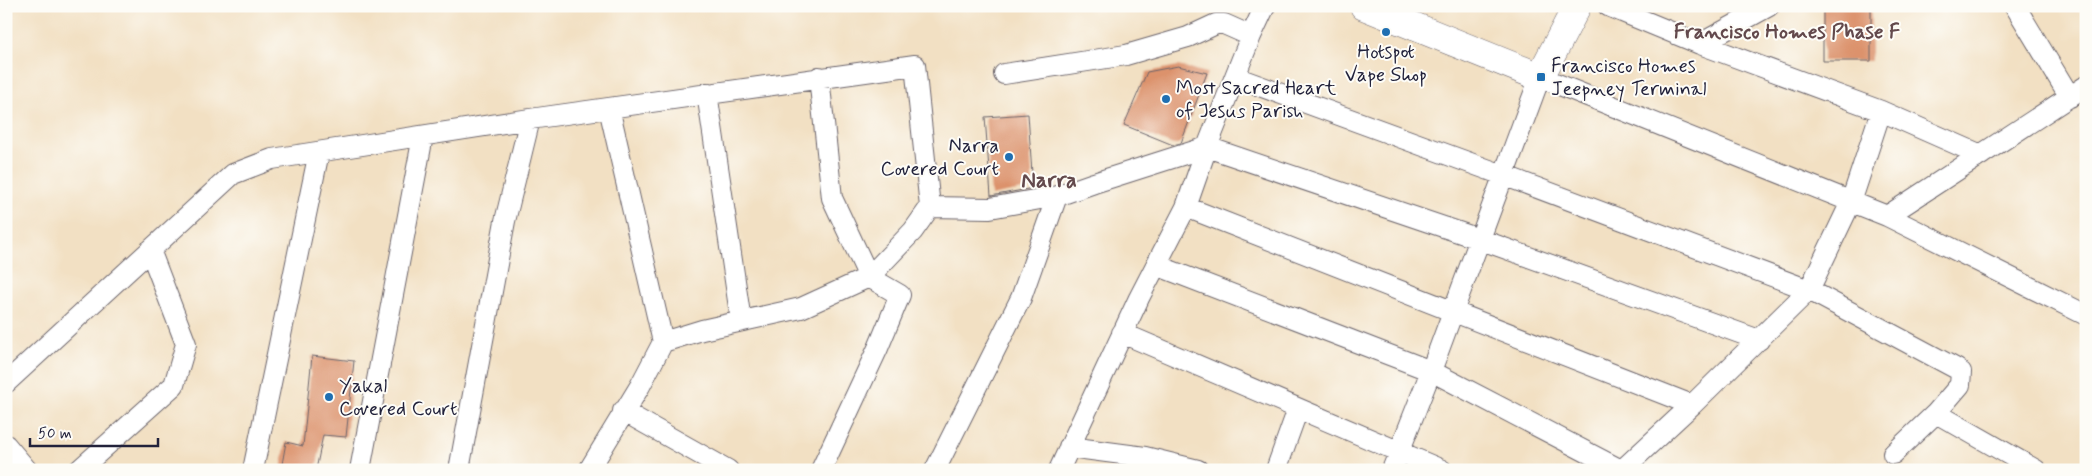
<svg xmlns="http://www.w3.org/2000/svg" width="2092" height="476" font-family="Mynerve,sans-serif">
<rect width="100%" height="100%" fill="#fdfcf7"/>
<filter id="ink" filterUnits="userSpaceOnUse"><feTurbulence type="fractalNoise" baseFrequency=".02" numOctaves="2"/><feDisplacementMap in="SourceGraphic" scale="10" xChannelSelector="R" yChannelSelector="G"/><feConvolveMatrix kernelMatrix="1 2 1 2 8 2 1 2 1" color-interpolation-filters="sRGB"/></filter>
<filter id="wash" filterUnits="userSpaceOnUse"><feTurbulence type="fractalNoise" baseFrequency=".0096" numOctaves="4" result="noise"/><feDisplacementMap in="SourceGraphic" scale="20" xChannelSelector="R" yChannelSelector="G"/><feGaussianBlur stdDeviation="1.12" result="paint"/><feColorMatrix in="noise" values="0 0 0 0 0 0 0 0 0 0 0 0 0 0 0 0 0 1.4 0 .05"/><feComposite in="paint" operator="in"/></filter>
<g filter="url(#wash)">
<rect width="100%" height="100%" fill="#f2e0c3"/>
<g id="blocks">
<path fill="#dc926c" d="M1823,6H1871V61H1823Z
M1178,66L1207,73L1181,143L1173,145L1124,125L1147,72Z
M1028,114L1033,188L991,196L985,117Z
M312,356L354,361L346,437L323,435L316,470H281L286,442L303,446Z"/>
</g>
</g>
<g filter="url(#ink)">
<use href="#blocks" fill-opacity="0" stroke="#6b646b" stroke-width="1"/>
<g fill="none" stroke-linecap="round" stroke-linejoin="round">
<g stroke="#6b646b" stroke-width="22">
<path id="street" d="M1608,6L1700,44L1881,111L1981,155
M2015,6L2070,97
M1700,44L1769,6
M1004,74L1126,55L1188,37L1216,24H1224L1251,36
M819,77L832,198L869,277L900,295L878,348L821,470
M1235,77L1503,175L1809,290L1957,369L1961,372L1960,385L1936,413L1893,454
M707,93L741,321
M609,108L663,342
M1186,207L1692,405
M1887,216L2086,315
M1156,265L1431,371L1621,470
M1122,333L1442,470
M6,383L233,174L272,159L530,119L915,65L930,207
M623,411L728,470
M1936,413L2036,470
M6,445L27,470
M1069,447L1145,457L1198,470
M79,470L174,385L186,344L150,250
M253,470L319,152
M360,470L423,136
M459,470L505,221L530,119
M589,470L640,386L663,342L702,330L801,308L869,277L913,231L930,207L990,208L1057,196L1094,183L1207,147L1479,239L1759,340
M935,470L1021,298L1057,196
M1059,470L1139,298L1186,207L1207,147L1251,36L1265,6
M1276,470L1298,409
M1392,470L1431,371L1540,77L1887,216L2086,86
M1622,470L1692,405L1809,290L1851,202L1881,111"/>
</g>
<g stroke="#6b646b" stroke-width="29">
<path id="secondary" d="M1364,6L1540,77L1577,6"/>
</g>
<use href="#street" stroke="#fff" stroke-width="20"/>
<use href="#secondary" stroke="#fff" stroke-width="28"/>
</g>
</g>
<g fill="#1f6fb2" stroke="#fdfcf7" stroke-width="2">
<circle cx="1386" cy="32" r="5"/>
<rect x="1536" y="72" width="10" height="10" rx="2.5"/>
<circle cx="1166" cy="99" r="5"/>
<circle cx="1009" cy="157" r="5"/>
<circle cx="329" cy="397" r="5"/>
</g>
<g text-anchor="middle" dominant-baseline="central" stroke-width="4" stroke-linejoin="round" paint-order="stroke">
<g font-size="20" fill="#22223b" stroke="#fdfcf7" text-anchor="start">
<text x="1386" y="52" text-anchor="middle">Hotspot<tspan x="1386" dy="23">Vape Shop</tspan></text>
<text x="1551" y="66">Francisco Homes<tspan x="1551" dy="23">Jeepney Terminal</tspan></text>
<text x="1176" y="88">Most Sacred Heart<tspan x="1176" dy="23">of Jesus Parish</tspan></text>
<text x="999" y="146" text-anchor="end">Narra<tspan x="999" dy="23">Covered Court</tspan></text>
<text x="339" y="386">Yakal<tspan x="339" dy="23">Covered Court</tspan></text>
</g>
<g font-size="21" font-weight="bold" fill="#63494c" stroke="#fdfcf7">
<text x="1787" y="32">Francisco Homes Phase F</text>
</g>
<g font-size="22" font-weight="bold" fill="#63494c" stroke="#fdfcf7">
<text x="1049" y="181">Narra</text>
</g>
</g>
<rect width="2092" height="476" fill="none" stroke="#fdfcf7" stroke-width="25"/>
<path d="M30 438v8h128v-8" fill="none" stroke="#22223b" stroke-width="2.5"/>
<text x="38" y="438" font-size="15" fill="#22223b" stroke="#fdfcf7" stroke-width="4" paint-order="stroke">50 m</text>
</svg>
